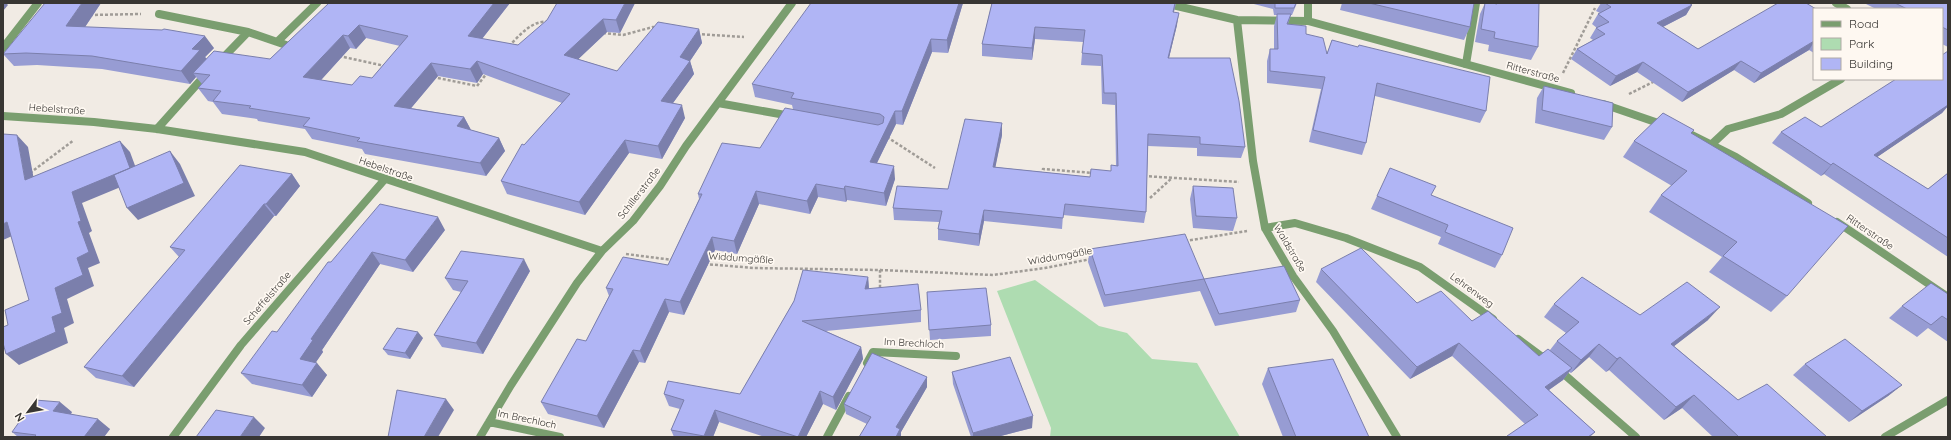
<svg xmlns="http://www.w3.org/2000/svg" width="1951" height="440" font-family="Quicksand,sans-serif">
<rect width="100%" height="100%" fill="#f1ebe4"/>
<path fill="#aedcb1" d="M1035,280L1099,326L1127,333L1152,359L1197,363L1240,437H1050L1051,428L997,291Z"/>
<g fill="none" stroke-linecap="round" stroke-linejoin="round">
<path stroke="#a09c97" stroke-width="2.5" stroke-dasharray="3 2" stroke-linecap="butt" d="M90,15L141,14
M603,33L623,35L653,27L657,28
M697,34L744,37
M509,46C519,36 532,20 547,22
M339,56L385,66
M1563,73L1595,8
M433,77L477,86L487,73
M1629,94L1655,81
M887,137L935,168
M30,173L74,140
M1042,175L1043,169L1093,173
M1144,176L1239,182
M1150,198L1172,178
M1185,241L1247,231
M626,254L673,260
M705,264L754,268L880,270V290
M880,270L993,275L1045,268L1091,259"/>
<path stroke="#7a9e6f" stroke-width="8" d="M1466,64L1476,3"/>
<path stroke="#7a9e6f" stroke-width="8" d="M1164,3L1237,20L1308,21L1571,93
M1308,3V21
M1836,3L1847,9
M159,14L248,32L220,61
M1237,20L1253,161L1265,228L1293,276L1333,331L1397,437
M248,32L286,45
M278,41L317,3
M3,48L38,3
M718,103L791,116
M1603,104L1664,125
M3,116L94,122L157,129L305,152L602,251
M157,129L207,73
M1690,134L1736,157L1808,203
M1712,144L1728,129L1781,114L1841,79
M1837,222L1948,297
M1265,228L1295,223L1346,238L1420,267L1493,319
M1518,339L1549,362
M867,363L873,352L956,356
M1558,369L1636,437
M489,422L560,437
M173,437L241,345L385,179
M480,437L511,385L577,283L602,251L633,221L660,186L686,146L792,3
M827,437L849,396
M1885,437L1948,400"/>
</g>
<path fill="#979cd3" fill-rule="evenodd" d="M101,3L85,27L214,48L205,57L207,59H270L329,3H510L482,39L518,45L635,3L620,33L607,32L578,59L617,71L699,29L702,43L690,61L694,74L673,103L685,118L662,159L629,153L585,215L507,194L501,181L524,145L562,103L483,74L477,83L438,76L411,108L464,117L471,130L499,138L505,151L486,176L365,154L362,149L312,139L305,129L258,121L257,119L222,114L213,102L208,101L198,88L202,84L196,77L190,84L102,69L37,65L14,66L3,54V53ZM366,38L400,46L372,78L352,85L321,80L350,48L356,49Z
M963,3L948,53L932,52L903,125L896,124L877,163L895,179L886,206L847,200L846,202L818,197L810,214L759,204L737,254L715,250L684,315L669,312L645,363L639,362L604,428L548,414L541,402L586,341L609,296L606,288L668,265L699,199L698,194L760,148L793,109L792,105L755,97L752,84Z
M992,3H1176L1174,12L1177,25L1169,58L1245,147L1241,158L1197,156V148L1148,146L1146,212L1144,223L1063,215L1062,229L984,221L979,246L938,240V229L939,222L894,220L893,208L948,189L1002,123V135L995,167L1090,177L1111,171V165L1116,166L1115,105L1102,104L1101,66L1081,65L1083,42L1035,39L1032,60L982,56V44Z
M1250,3H1297L1292,15H1291L1288,24L1306,34L1327,53L1332,40L1486,111L1480,123L1375,96L1366,143L1362,155L1309,142L1321,89L1267,83V61L1270,49H1274V26L1277,15H1274L1273,9Z
M1342,3H1474L1470,27L1464,40L1340,10Z
M1485,3H1539L1538,47L1531,60L1488,51L1489,45L1475,42L1480,14Z
M1601,3H1689L1692,5L1686,15L1663,27L1698,49L1814,9V53L1809,50L1754,83L1734,70L1682,102L1637,72L1610,86L1571,59L1577,49L1593,40L1590,38L1596,28H1597L1592,24L1598,14L1600,13L1596,11Z
M1864,3H1948V47L1942,44V9H1876Z
M1948,51V106L1942,113L1877,157L1928,189L1948,173V257L1824,174L1821,176L1772,143L1781,132L1821,127L1942,79Z
M1544,86L1612,127L1604,140L1535,123L1537,98Z
M1692,134L1787,296L1771,312L1709,272L1722,257L1649,212L1661,195L1672,186L1623,157L1634,141Z
M292,174L300,186L276,216H274L134,387L96,378L84,367L179,257L170,247Z
M1193,186L1237,218L1233,231L1193,228L1190,199Z
M1431,195L1502,255L1495,268L1438,244L1441,237L1371,209L1377,196Z
M445,230L413,272L380,264L322,350L323,352L315,363L327,375L312,397L252,384L241,373L277,332L331,262Z
M1090,249L1204,279L1300,300L1296,312L1215,326L1200,291L1104,307L1088,262Z
M1321,269L1417,303L1472,321L1539,356L1550,350L1557,341L1566,333L1544,317L1554,304L1640,315L1708,320L1674,346L1738,400L1827,437H1713L1682,408L1664,420L1609,370L1606,372L1589,357L1571,373L1569,372L1563,380L1549,390L1595,432L1590,437H1506L1525,424L1452,356L1410,379L1316,282Z
M530,271L483,354L442,347L434,335L461,292L453,290L445,278Z
M868,277L869,288L921,310V322L826,331L861,347L863,359L836,410L823,404L806,437H765L719,422L713,437H674L671,430L680,409L669,406L664,394H740L794,301Z
M927,292L991,325V336L930,340Z
M1948,294V342L1928,328L1917,337L1889,318L1902,306Z
M423,338L410,359L388,355L383,349Z
M1805,364L1902,385L1888,396L1849,422L1793,375Z
M1268,368L1369,437H1283L1262,384Z
M952,372L1032,428L997,437H971L953,384Z
M927,377V387L901,432L867,424L846,414L844,404Z
M72,412L71,414L110,429L104,437H18L12,432Z"/>
<path fill="#7b7fac" d="M3,3H6L8,5L3,11Z
M82,3H101L77,39L66,26Z
M494,3H510L474,49L468,36Z
M625,3H635L620,33L616,20Z
M959,3H963L948,53L947,40Z
M1175,3L1174,11L1171,24L1173,12Z
M1692,5L1686,15L1651,33L1657,23Z
M1179,13L1177,25L1166,70L1168,58Z
M603,19L607,32L569,68L564,55Z
M359,25L366,38L356,49L348,36Z
M1035,27V39L1032,60V48Z
M699,29L702,43L690,61L694,74L665,114L661,101L680,57Z
M343,35L350,48L312,90L303,77Z
M205,36L214,48L205,57L210,63L193,73L196,77L190,84L181,71L192,49Z
M931,39L932,52L903,125L902,111Z
M1814,41V42L1809,50L1754,83L1761,73Z
M477,61L483,74L477,83L470,69Z
M1741,61L1734,70L1682,102L1688,92Z
M1643,62L1637,72L1610,86L1616,76Z
M431,63L438,76L402,119L394,106Z
M682,105L685,118L662,159L658,146Z
M1948,105V106L1942,113L1864,166L1874,155Z
M895,111L896,124L871,175L870,162Z
M464,117L471,130L457,126Z
M1002,123V135L993,179V167Z
M17,135L28,147L36,191L25,180Z
M499,138L505,151L486,176L480,163Z
M625,140L629,153L585,215L579,202Z
M120,141L130,152L140,179L82,203L92,231L89,233L100,263L88,268L94,286L67,299L74,323L64,328L68,343L19,365L6,354L52,317L55,288L77,258L78,222L72,192Z
M170,151L180,164L195,196L138,220L127,208Z
M1833,163L1824,174L1821,176L1831,165Z
M894,166L895,179L886,206L884,193Z
M292,174L300,186L276,216L266,204Z
M816,184L818,197L810,214L807,201Z
M845,186L847,200L846,202L844,189Z
M756,191L759,204L737,254L734,241Z
M264,204L274,216L134,387L122,376Z
M984,210V221L979,246V234Z
M438,217L445,230L413,272L405,260Z
M7,222L19,233L3,240V224Z
M712,237L715,250L684,315L680,302Z
M372,252L380,264L322,350L323,352L310,371L300,359L311,339Z
M524,259L530,271L483,354L476,343Z
M868,277L869,290L865,289Z
M665,299L669,312L645,363L640,351Z
M1720,307L1708,320L1660,357L1671,344Z
M418,332L423,338L410,359L405,353Z
M1459,343L1452,356L1410,379L1417,367Z
M1599,344L1589,357L1571,373L1581,360Z
M861,347L863,359L836,410L833,397Z
M633,350L639,362L604,428L597,416Z
M1620,357L1609,370L1606,372L1617,359Z
M317,363L327,375L312,397L302,385Z
M1572,368L1563,380L1536,399L1545,387Z
M927,377V387L901,432V437H896V427Z
M1902,385L1888,396L1849,422L1862,411Z
M820,391L823,404L806,437H798Z
M1694,395L1682,408L1664,420L1676,407Z
M446,399L454,410L438,437H424Z
M60,402L72,412L66,421L53,411Z
M715,410L719,422L713,437H705L704,436Z
M1033,416L1032,428L997,437H973V433Z
M254,417L265,428L259,437H240Z
M98,419L110,429L104,437H84Z"/>
<path fill="#b0b5f5" stroke="#7b7fac" fill-rule="evenodd" d="M45,3H82L66,26L162,30L164,29L205,36L192,49L200,50L181,71L92,56L26,53L3,54Z
M329,3H494L468,36L518,45L547,20L557,3H625L616,20L603,19L564,55L617,71L658,22L699,29L680,57L690,61L661,101L682,105L658,146L625,140L579,202L501,181L522,144L524,145L570,94L477,61L470,69L431,63L394,106L464,117L457,126L499,138L480,163L357,141L360,138L303,126L310,118L249,108L251,106L213,101L221,91L198,88L210,75L193,73L214,51L270,59ZM359,25L408,36L372,78L360,76L352,85L303,77L343,35L348,36Z
M811,3H959L947,40L931,39L902,111H895L870,162L894,166L884,193L845,186L844,189L816,184L807,201L756,191L734,241L712,237L680,302L665,299L640,351L633,350L597,416L541,402L577,339L586,341L613,289L606,288L623,257L668,265L702,194H698L722,143L760,148L785,108L878,125L883,123L884,117L880,114L791,98L794,93L752,84Z
M992,3H1175L1173,12L1179,13L1168,58H1230L1239,101L1245,147L1200,144V137L1148,134L1146,212L1065,204L1063,218L984,210L979,234L938,229L942,211L893,208L897,186L948,189L965,119L1002,123L993,167L1090,177L1091,169L1111,171V165L1118,166L1116,93H1104L1102,55L1082,53L1085,30L1035,27L1032,48L982,44Z
M1275,3H1296L1294,8H1275Z
M1369,3H1474L1470,27Z
M1485,3H1492L1497,4L1498,3H1539L1538,47L1494,38L1495,32L1481,29Z
M1605,3H1689L1692,5L1657,23L1698,49L1778,3H1806L1816,9H1814V41L1761,73L1741,61L1688,92L1643,62L1616,76L1577,49L1605,34L1596,28L1609,22L1598,14L1611,7Z
M1895,3H1948V30L1942,27V9H1907Z
M1277,14H1291L1287,24L1306,26V34L1323,38L1327,54L1332,40L1358,47L1359,45L1490,77L1486,111L1377,83L1366,143L1313,130L1325,77L1270,71V49H1278Z
M1948,51V105L1874,155L1928,189L1948,173V238L1833,163L1831,165L1781,132L1805,117L1821,127L1896,79H1942V55Z
M1544,86L1613,103L1612,127L1542,110Z
M1663,113L1694,130L1691,133L1848,226L1787,296L1723,256L1737,242L1661,195L1687,171L1634,141Z
M3,134L17,135L25,180L120,141L130,168L72,192L81,221L78,222L89,252L77,258L83,275L55,288L62,313L52,317L56,332L6,354L3,343V327L8,325L5,310L29,300L7,222L3,224Z
M170,151L184,183L127,208L114,175Z
M240,165L292,174L266,204H264L122,376L84,367L185,250L170,247Z
M1390,168L1436,186L1431,195L1513,228L1502,255L1445,232L1448,225L1377,196Z
M1193,186L1233,188L1237,218L1196,216Z
M380,204L438,217L405,260L372,252L311,339L313,340L300,359L317,363L302,385L241,373L272,331L277,332L328,262H331Z
M1185,234L1204,279L1105,295L1090,249Z
M1361,248L1417,303L1441,291L1472,321L1488,311L1539,356L1548,349L1572,368L1545,387L1595,432L1588,437H1507V436L1538,415L1459,343L1417,367L1321,269Z
M461,251L524,259L476,343L434,335L468,281L445,278Z
M1284,266L1300,300L1219,314L1204,279Z
M803,270L868,277L865,289L918,284L921,310L802,321L861,347L833,397L820,391L798,437L715,410L704,436L671,430L684,400L664,394L668,381L740,394L794,301Z
M1582,277L1640,315L1687,282L1720,307L1671,344L1738,400L1767,384L1827,437H1739L1694,395L1676,407L1620,357L1617,359L1599,344L1581,360L1557,341L1579,322L1554,304Z
M1931,283L1948,294V320L1942,316L1931,325L1902,306Z
M986,288L991,325L929,330L927,292Z
M397,328L418,332L405,353L383,349Z
M1845,339L1902,385L1862,411L1805,364Z
M872,353L927,377L896,427L900,429L896,437H859L871,417L844,404Z
M1010,357L1033,416L973,433L952,372Z
M1333,359L1369,437H1296L1268,368Z
M397,390L446,399L424,437H388Z
M35,400L60,402L53,411L98,419L84,437H34L36,435L12,432Z
M216,410L254,417L240,437H196Z"/>
<g text-anchor="middle" dominant-baseline="central" stroke-width="3.5" stroke-linejoin="round" paint-order="stroke">
<g font-size="10" fill="#383633" stroke="#fef8f1">
<text transform="translate(1533 72) rotate(15)">Ritterstraße</text>
<text transform="translate(57 109) rotate(4)">Hebelstraße</text>
<text transform="translate(386 169) rotate(19)">Hebelstraße</text>
<text transform="translate(639 193) rotate(-52)">Schillerstraße</text>
<text transform="translate(1870 232) rotate(34)">Ritterstraße</text>
<text transform="translate(1290 248) rotate(59)">Waldstraße</text>
<text transform="translate(1060 256) rotate(-10)">Widdumgäßle</text>
<text transform="translate(741 258) rotate(4)">Widdumgäßle</text>
<text transform="translate(1472 290) rotate(36)">Lehrenweg</text>
<text transform="translate(267 298) rotate(-49)">Scheffelstraße</text>
<text transform="translate(914 343) rotate(3)">Im Brechloch</text>
<text transform="translate(527 419) rotate(12)">Im Brechloch</text>
</g>
</g>
<rect width="1951" height="440" fill="none" stroke="#383633" stroke-width="8"/>
<rect x="1813" y="8" width="130" height="72" fill="#fef8f1" stroke="#afaaa5"/>
<rect x="1821" y="21" width="20" height="6" fill="#7a9e6f" stroke="#afaaa5"/>
<text x="1849" y="28" font-size="12" fill="#383633">Road</text>
<rect x="1821" y="38" width="20" height="12" fill="#aedcb1" stroke="#afaaa5"/>
<text x="1849" y="48" font-size="12" fill="#383633">Park</text>
<rect x="1821" y="58" width="20" height="12" fill="#b0b5f5" stroke="#afaaa5"/>
<text x="1849" y="68" font-size="12" fill="#383633">Building</text>
<g transform="translate(28 412) rotate(238)" stroke="#fef8f1" stroke-width="3" paint-order="stroke">
<path d="M0-3L7 15L0 10L-7 15Z" fill="#383633"/>
<text y="-6" font-size="11" font-weight="bold" text-anchor="middle" fill="#383633">N</text>
</g>
</svg>
